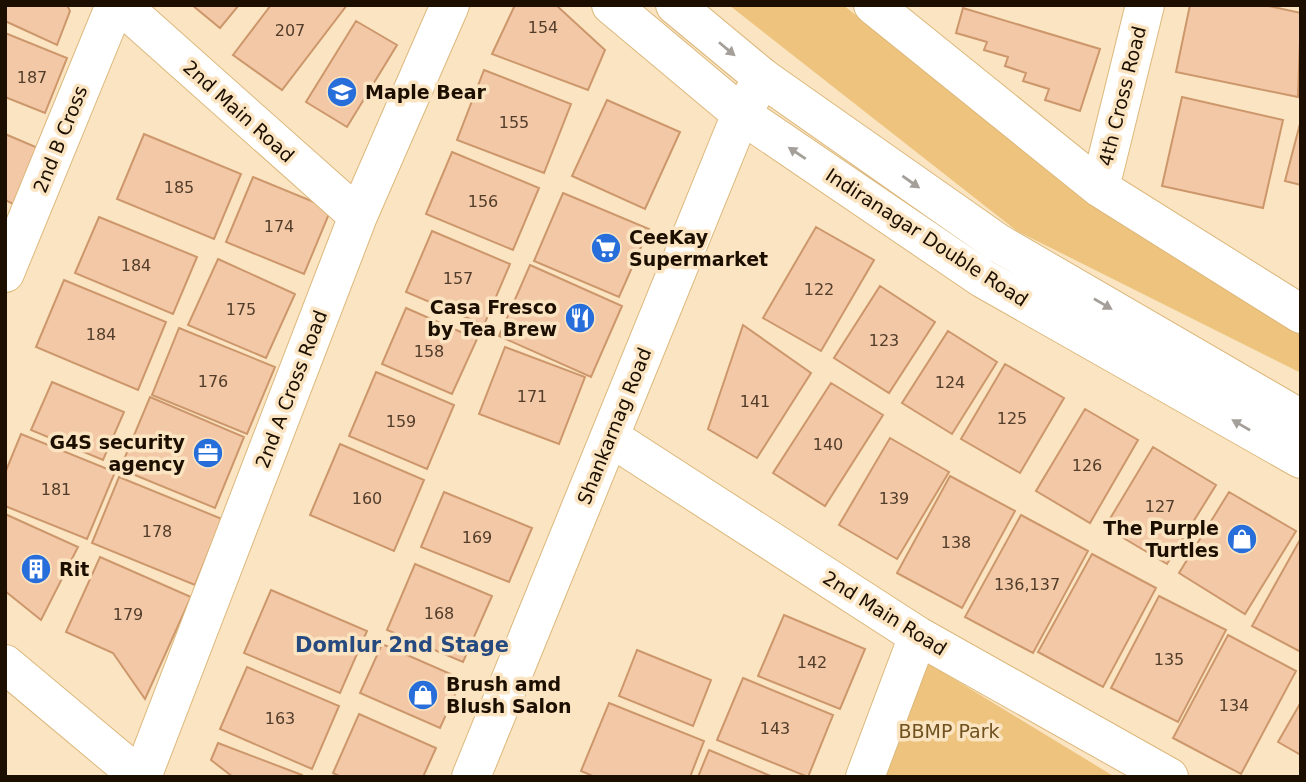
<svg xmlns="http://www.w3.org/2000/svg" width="1306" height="782" font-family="'DejaVu Sans',sans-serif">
<rect width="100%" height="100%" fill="#fbe4c1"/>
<path fill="#edc37d" d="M729,5H843L1059,175L1301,326V373L1017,231Z
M926,662L1115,777H883Z"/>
<path fill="#f3c8a7" stroke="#cd976c" stroke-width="2" d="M5,5H67L70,11L57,45L5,21Z
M192,5H239L220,28Z
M271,5H347L282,90L233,55Z
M515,5H556L605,50L588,90L492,54Z
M1190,5H1264L1301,13L1298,97L1176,72Z
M963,8L1100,49L1080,111L1045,100L1049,89L1023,81L1026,73L1005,66L1008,57L984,50L987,42L956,33Z
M356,21L397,45L347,127L306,102Z
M5,33L67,58L45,113L5,97Z
M484,70L571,104L544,173L457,140Z
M1182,97L1283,120L1263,208L1162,186Z
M607,100L680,132L645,209L572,176Z
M1301,120V185L1285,181Z
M5,134L38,148L13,204L5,200Z
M144,134L241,174L214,239L117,199Z
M452,152L539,188L513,250L426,214Z
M253,177L331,209L304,274L226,242Z
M563,193L649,229L619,297L534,261Z
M99,217L197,257L173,314L75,273Z
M816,227L874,260L821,351L763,318Z
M432,231L510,264L484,325L406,292Z
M218,259L295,294L266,358L188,325Z
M530,265L622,306L591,377L499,336Z
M64,280L166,322L138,390L36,347Z
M880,286L935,322L889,393L834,358Z
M406,308L477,339L452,394L382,364Z
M743,325L811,373L757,458L708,429Z
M179,328L275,367L247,434L152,395Z
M948,331L997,362L952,434L902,403Z
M505,347L585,377L559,444L479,414Z
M1005,364L1064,398L1020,473L961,439Z
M376,372L454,405L427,469L349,436Z
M52,382L124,412L103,460L31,430Z
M831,383L883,415L825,506L773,473Z
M150,397L244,437L215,508L120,469Z
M1085,409L1138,440L1090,523L1036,491Z
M21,434L115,472L87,539L5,506V473Z
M890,438L949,472L897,559L839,525Z
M340,444L424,480L394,551L310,515Z
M1153,447L1216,485L1167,564L1105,527Z
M950,476L1015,511L962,608L897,573Z
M119,477L222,519L195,585L92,543Z
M444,492L532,528L509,582L421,547Z
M1229,492L1296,531L1245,614L1179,573Z
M5,514L78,547L41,620L5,591Z
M1021,515L1088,551L1033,653L965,617Z
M1301,538V652L1252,626Z
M1092,554L1156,588L1103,687L1038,652Z
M100,557L191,597L145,699L113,653L66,632Z
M415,564L492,596L463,662L387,630Z
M271,590L367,631L340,693L244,653Z
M1159,596L1226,630L1178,722L1111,688Z
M784,615L865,649L840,709L758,676Z
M1228,635L1296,671L1241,774L1173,738Z
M382,644L462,679L440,728L360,693Z
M637,650L711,680L693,726L619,696Z
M247,667L339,706L312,769L220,729Z
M743,678L833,715L808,777L717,740Z
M1301,702V755L1278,742Z
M609,703L704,741L690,777H595L581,771Z
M359,714L436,748L423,777H341L333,773Z
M218,743L302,775V777H233L211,760Z
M709,750L773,777H698Z"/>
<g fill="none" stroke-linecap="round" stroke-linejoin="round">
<g stroke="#dcb87c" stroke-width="40">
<path id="street" d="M121,5L358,216
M873,5L1100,188L1301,314
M1100,188L1145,5
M5,273L115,5
M610,437L918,636L1169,777
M5,664L140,777
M142,777L358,216L450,5
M471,777L741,114L763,78
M865,777L918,636"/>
</g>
<g stroke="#dcb87c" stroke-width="40">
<path id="secondary" d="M611,5L741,114L982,278L1301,459
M675,5L763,78L998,243L1301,419"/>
</g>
<use href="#street" stroke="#fff" stroke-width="38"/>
<use href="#secondary" stroke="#fff" stroke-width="38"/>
</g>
<defs><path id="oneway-solid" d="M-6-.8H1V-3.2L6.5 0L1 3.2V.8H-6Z" transform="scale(1.75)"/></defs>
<g fill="#a49f99">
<use href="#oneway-solid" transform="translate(727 49) rotate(40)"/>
<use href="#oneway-solid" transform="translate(797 153) rotate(-146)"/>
<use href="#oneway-solid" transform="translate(911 182) rotate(35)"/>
<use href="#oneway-solid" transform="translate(1103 304) rotate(30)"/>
<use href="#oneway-solid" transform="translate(1241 425) rotate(-150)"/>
</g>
<defs>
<g id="school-disc" transform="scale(1.575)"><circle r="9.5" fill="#276eda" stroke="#fbe4c1"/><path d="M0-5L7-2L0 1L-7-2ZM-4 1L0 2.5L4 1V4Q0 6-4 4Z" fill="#fff"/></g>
<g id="supermarket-disc" transform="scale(1.575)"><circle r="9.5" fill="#276eda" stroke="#fbe4c1"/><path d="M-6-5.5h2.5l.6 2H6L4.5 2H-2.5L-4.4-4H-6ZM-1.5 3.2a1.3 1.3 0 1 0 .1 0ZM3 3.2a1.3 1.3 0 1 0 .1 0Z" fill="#fff"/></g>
<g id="restaurant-disc" transform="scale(1.575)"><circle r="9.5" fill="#276eda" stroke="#fbe4c1"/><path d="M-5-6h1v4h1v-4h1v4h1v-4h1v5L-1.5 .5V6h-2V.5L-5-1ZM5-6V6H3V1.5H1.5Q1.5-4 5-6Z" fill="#fff"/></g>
<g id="office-disc" transform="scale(1.575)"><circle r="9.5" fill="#276eda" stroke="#fbe4c1"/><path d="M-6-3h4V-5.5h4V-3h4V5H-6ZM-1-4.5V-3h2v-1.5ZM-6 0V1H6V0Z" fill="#fff"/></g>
<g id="shop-disc" transform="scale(1.575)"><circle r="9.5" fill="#276eda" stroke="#fbe4c1"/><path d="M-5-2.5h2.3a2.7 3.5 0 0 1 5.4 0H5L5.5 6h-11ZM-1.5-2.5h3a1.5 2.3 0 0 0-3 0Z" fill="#fff"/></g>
<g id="building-disc" transform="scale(1.575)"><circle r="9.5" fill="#276eda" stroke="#fbe4c1"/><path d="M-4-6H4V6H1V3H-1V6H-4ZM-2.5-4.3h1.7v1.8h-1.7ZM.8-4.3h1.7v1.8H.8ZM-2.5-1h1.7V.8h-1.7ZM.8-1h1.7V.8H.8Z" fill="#fff"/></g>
</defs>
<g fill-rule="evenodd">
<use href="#school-disc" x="342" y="92"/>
<use href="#supermarket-disc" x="606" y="248"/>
<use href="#restaurant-disc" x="580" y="318"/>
<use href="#office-disc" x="208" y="453"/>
<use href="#shop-disc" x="1242" y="539"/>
<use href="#building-disc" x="36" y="569"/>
<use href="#shop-disc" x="423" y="695"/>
</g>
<g text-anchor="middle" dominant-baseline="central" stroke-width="7" stroke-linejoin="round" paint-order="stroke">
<g font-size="16" fill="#523d2a">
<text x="543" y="27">154</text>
<text x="290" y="30">207</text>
<text x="32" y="77">187</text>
<text x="514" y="122">155</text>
<text x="179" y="187">185</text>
<text x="483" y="201">156</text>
<text x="279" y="226">174</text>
<text x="136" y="265">184</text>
<text x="458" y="278">157</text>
<text x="819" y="289">122</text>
<text x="241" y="309">175</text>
<text x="101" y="334">184</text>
<text x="884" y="340">123</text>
<text x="429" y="351">158</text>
<text x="213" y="381">176</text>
<text x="950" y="382">124</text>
<text x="532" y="396">171</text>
<text x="755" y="401">141</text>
<text x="1012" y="418">125</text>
<text x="401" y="421">159</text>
<text x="828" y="444">140</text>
<text x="1087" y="465">126</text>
<text x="56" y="489">181</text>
<text x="367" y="498">160</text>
<text x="894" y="498">139</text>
<text x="1160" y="506">127</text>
<text x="157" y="531">178</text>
<text x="477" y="537">169</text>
<text x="956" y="542">138</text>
<text x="1027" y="584">136,137</text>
<text x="439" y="613">168</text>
<text x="128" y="614">179</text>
<text x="1169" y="659">135</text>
<text x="812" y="662">142</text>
<text x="1234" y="705">134</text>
<text x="280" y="718">163</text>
<text x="775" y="728">143</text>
</g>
<g font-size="19" font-weight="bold" fill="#1c0f00" stroke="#fbe4c1" text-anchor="start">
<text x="365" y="92">Maple Bear</text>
<text x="629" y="237">CeeKay<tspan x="629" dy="22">Supermarket</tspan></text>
<text x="557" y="307" text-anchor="end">Casa Fresco<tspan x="557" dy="22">by Tea Brew</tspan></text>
<text x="185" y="442" text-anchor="end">G4S security<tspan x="185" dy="22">agency</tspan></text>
<text x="1219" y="528" text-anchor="end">The Purple<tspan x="1219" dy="22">Turtles</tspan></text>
<text x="59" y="569">Rit</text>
<text x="446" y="684">Brush amd<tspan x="446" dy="22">Blush Salon</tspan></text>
</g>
<g font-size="19" fill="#1c0f00" stroke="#fbe4c1">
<text transform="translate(1122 96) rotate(-76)">4th Cross Road</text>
<text transform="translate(239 111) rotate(42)">2nd Main Road</text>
<text transform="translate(60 139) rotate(-68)">2nd B Cross</text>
<text transform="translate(927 237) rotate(33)">Indiranagar Double Road</text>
<text transform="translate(291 389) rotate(-69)">2nd A Cross Road</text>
<text transform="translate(614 426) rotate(-68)">Shankarnag Road</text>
<text transform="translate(885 613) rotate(32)">2nd Main Road</text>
</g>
<g font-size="19" fill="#6f521f" stroke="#fbe4c1">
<text x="949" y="731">BBMP Park</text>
</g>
<g font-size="21" font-weight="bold" fill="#26497f" stroke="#fbe4c1">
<text x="402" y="645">Domlur 2nd Stage</text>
</g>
</g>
<rect width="1306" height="782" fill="none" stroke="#1c0f00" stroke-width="14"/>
</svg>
